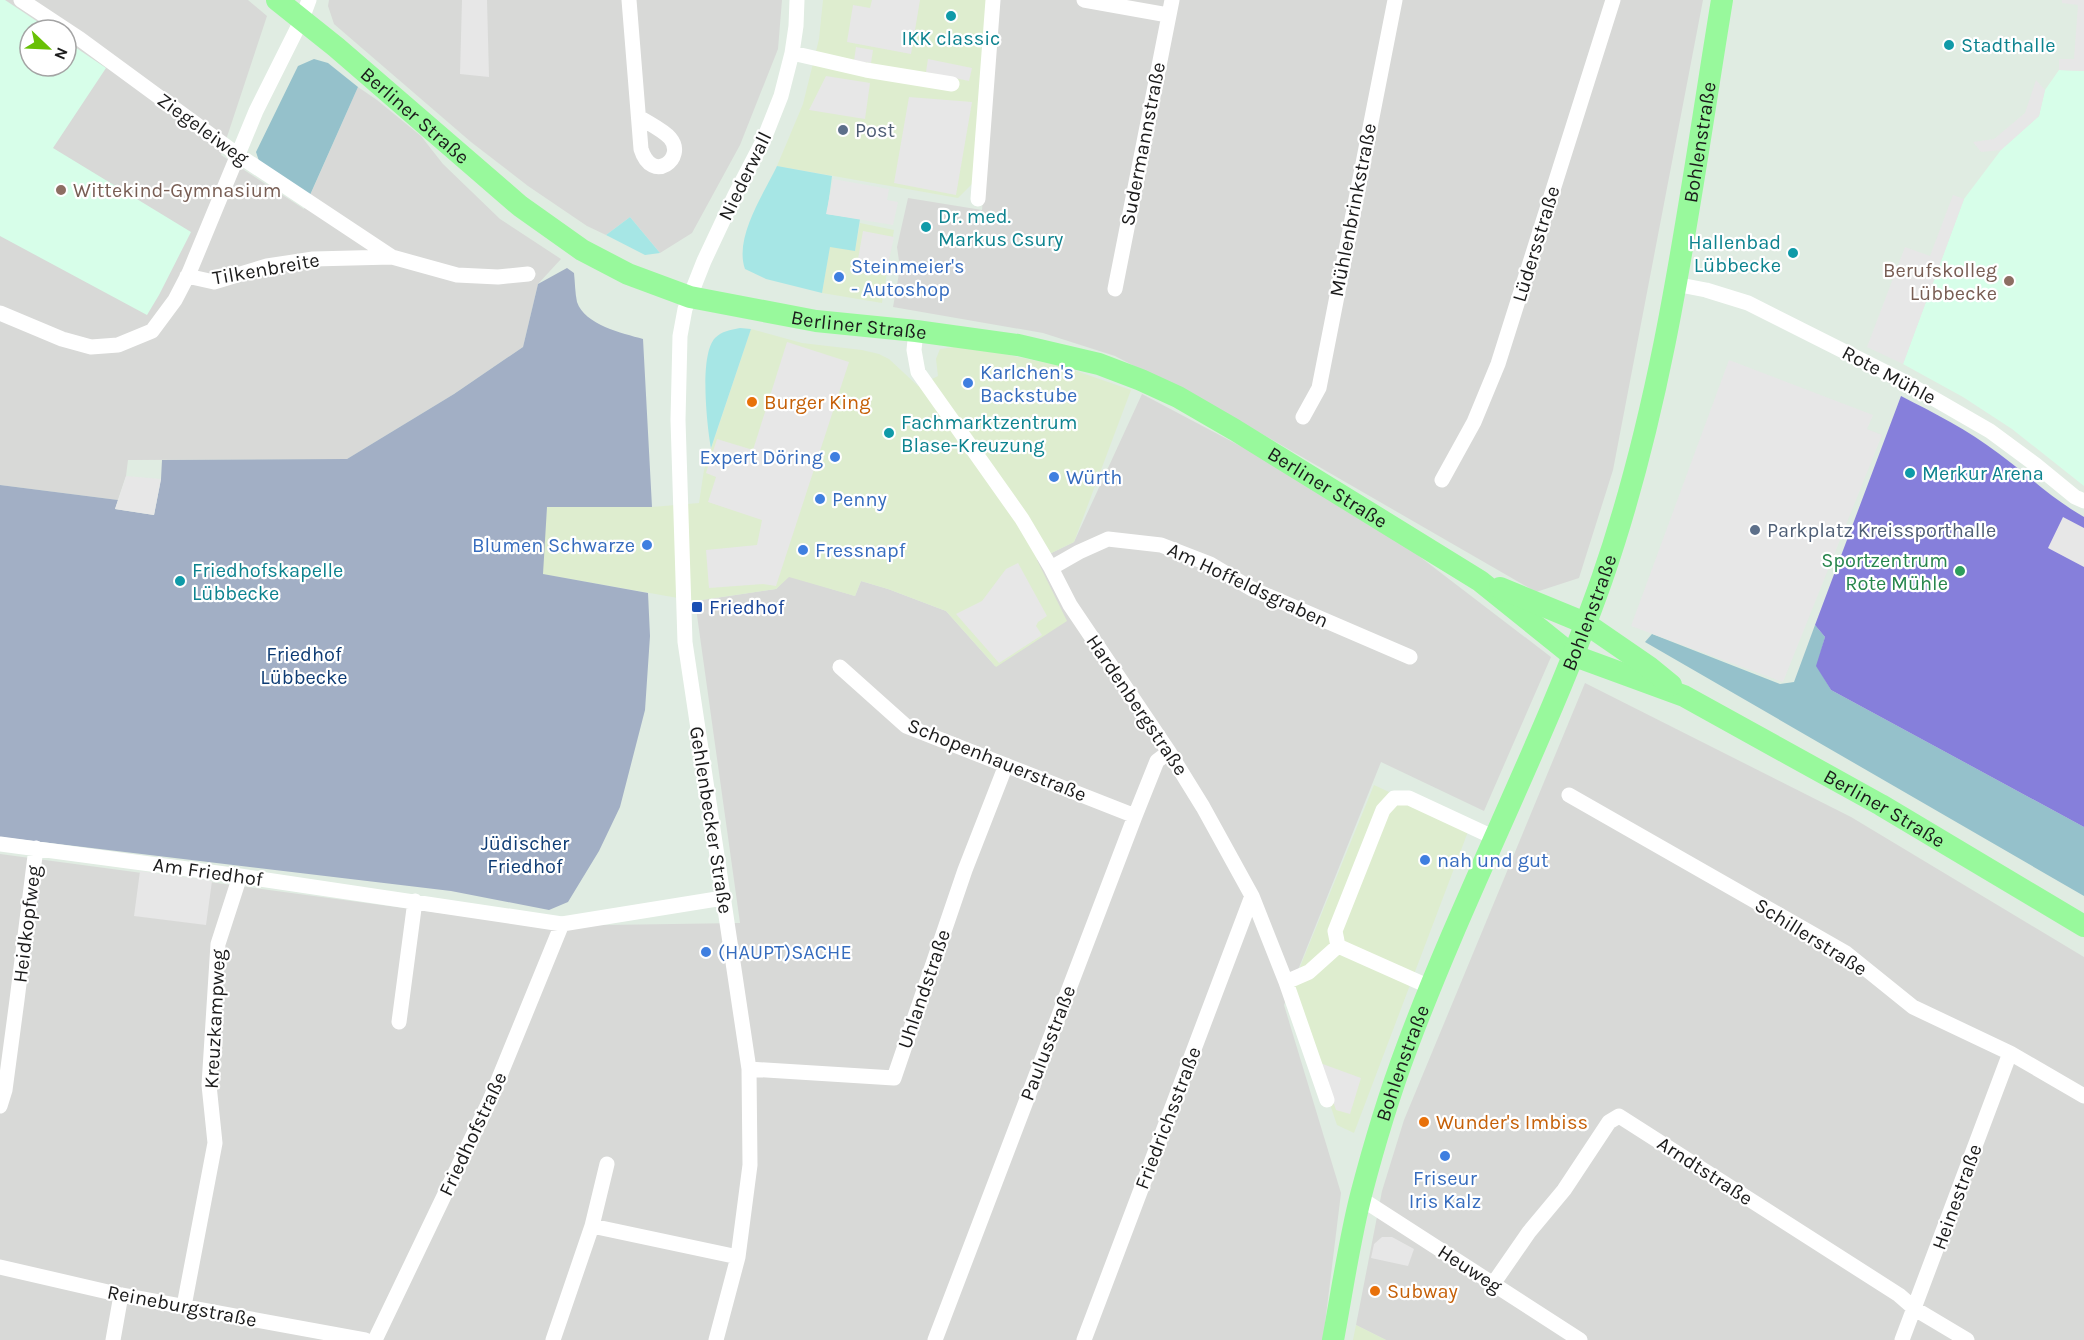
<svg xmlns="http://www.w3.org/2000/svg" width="2084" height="1340" font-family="Karla,sans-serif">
<rect width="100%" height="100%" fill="#e0ece2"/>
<path fill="#d8d9d7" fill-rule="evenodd" d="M0,0H248L267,16L221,155L304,209L358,87L377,100L421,136L443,164L500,219L561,259L538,284L523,347L454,394L347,459L128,460L126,476L118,500L0,485ZM30,30H66V66H30Z
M329,0H782L778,49L740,145L692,233L660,253L630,217L606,235L587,226L528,186L471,142L334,24L328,6Z
M1000,0H1703L1613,470L1579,578L1536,592L1243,423L1115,356L1043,333L893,307L900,268L897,247L908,198L982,210Z
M1142,394L1280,467L1381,527L1551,657L1484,811L1381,762L1284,1005L1341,1193L1323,1340H0V854L539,926L740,923L695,601L776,589L789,576L855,596L861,581L888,589L946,611L995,666L1037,560L1074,542Z
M1585,683L1851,817L2084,957V1340H1386L1356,1325L1382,1191L1404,1120Z"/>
<path fill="#deedcf" d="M823,0H987L972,184L958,198L777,166L803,104L819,39Z
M860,223L894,230L882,303L822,293L830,246L855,251Z
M751,329L802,343L862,350L879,354L889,359L918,386L938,376L936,359L940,349L954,347L1000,353L1065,367L1131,390L1074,542L1037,560L1067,621L996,667L946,611L888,589L861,581L855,596L789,577L776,589L695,601L542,574L547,507H652L699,503L704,470Z
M1374,785L1469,829L1354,1133L1337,1125L1291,989Z
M1356,1325L1386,1340H1353Z"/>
<path fill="#d7fee9" d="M0,0H5L50,30H30V66H66V41L106,68L53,148L191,232L159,295L147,315L0,236Z
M2059,70L2084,71V486L2012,429L1963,397L1903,364L1964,199L2001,150L2039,116L2045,90Z"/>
<path fill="#a6e6e5" d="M777,166L832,176L827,214L860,219L855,251L830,247L822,293L766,279L745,269C734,238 763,195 777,166Z
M630,217L660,253L645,255L606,235Z
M740,328L751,329L711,448C707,426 699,355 715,338C722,331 730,330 740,328Z"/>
<path fill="#95c1cb" d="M314,59L328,63L358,87L310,195L259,161L256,152L298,66Z
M1815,625L1825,637L1817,666L1831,690L2084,827V896L1645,642L1652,634L1780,684L1794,682Z"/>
<path fill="#a2afc5" d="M567,268L574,273C575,282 575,293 577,302C585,325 622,333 643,339L652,507H547L543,574L648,593L650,636L645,710L620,807L599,851L568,902L549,910L451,891L0,837V485L118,500L115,509L154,515L161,479L162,460L347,459L454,394L523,347L538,284Z"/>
<path fill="#867fdb" d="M1901,396C1934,413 1968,430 1998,453C2027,474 2052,499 2084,517V827L1831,690L1816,666L1825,637L1815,625Z"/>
<path fill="#e7e7e7" d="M462,0H487L489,77L460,74Z
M872,0H920L911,54L847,42L853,5L870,8Z
M2062,0H2084V71L2059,70V59H2074L2078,5L2062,3Z
M856,47L873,50L871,63L854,61Z
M928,59L972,68L969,81L926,72Z
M826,76L870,83L865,119L809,110Z
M2036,80L2045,90L2039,116L2001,150L1981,152L1973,142L1994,139L2025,113Z
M909,97L972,102L956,195L894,183Z
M833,179L889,189L887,200L898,202L893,225L826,214Z
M1953,195L1964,199L1903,364L1867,347L1905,247L1930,256Z
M863,231L894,237L888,265L858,259Z
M787,342L849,362L776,586L763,584L709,588L706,550L757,545L762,520L708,502L716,477L706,473L717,439L753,450Z
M1729,360L1873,415L1867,429L1882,435L1783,682L1631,626Z
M126,476L161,479L154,515L115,509Z
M2063,517L2084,528V567L2048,548Z
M1018,563L1047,616L1038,622L1036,626L1042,635L999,663L956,614L982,601L1006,569Z
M140,871L212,881L206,925L134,916Z
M1320,1063L1361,1078L1350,1114L1336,1110Z
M1382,1237H1392L1414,1249L1408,1266L1371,1258L1374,1244Z"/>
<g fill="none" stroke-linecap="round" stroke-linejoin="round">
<path stroke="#fff" stroke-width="15" d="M21,0L80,39L238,155L392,257L457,275L498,277L528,274
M629,0L641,149C652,185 687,158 670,138C663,130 648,123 639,117
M1084,0L1168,15
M792,53L866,70L952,84
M978,199L993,0
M187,276L214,282L267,266L313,259L392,257
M1675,284L1706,290L1748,303L1905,382L1990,431L2036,465L2075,497L2084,501
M1115,289L1172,0
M0,313L62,339L91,347L118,345L152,331L175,300L189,273L256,111L302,19L309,0
M916,331L914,350L918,372L1022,519L1051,568L1070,605L1169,752L1203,807L1252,896L1286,982L1327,1100
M1303,417L1319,388L1395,0
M1442,480L1474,422L1498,364L1613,0
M1051,568L1079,552L1108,539L1161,545L1210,564L1252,589L1410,657
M840,667L906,726L1135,816
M1569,795L1846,953L1913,1007L2010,1053L2084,1096
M0,844L240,876L562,924L723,898
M1286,982L1309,972L1338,946
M1430,987L1338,946L1335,931L1383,810L1394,798H1409L1495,838
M399,1022L415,901
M749,1069L894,1078L965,870L1006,765
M0,1106L5,1090L17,1000L36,848
M1360,1198L1580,1340
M592,1226L738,1257
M0,1267L121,1295L365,1340
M1493,1284L1529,1232L1564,1190L1609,1122L1619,1116L1899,1295L1915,1309L1967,1340
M184,1306L215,1143L209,1085L218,944L240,876
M113,1340L121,1295
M375,1340L490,1100L562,924
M553,1340L592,1226L607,1164
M716,1340L738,1257L750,1165L749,1069L685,642L678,420L680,336L685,309L704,261L735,195L764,139L781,96L792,53L796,26L797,0
M935,1340L1135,816L1157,761L1169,752
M1084,1340L1252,896
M1902,1340L2010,1053"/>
<g stroke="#98f99c" stroke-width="22">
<path id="s1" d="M277,0L336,47L520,206L582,250L628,274L690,297L816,321L916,331L1018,345L1099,364L1141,380L1178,397L1235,430L1480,581L1572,655L1684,696L1881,805L2084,926"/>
<path d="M1500,588L1585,623L1649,667L1671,685"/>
<path id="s2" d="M1333,1340C1342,1292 1349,1242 1361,1195C1374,1145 1389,1095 1407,1047C1466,889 1546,738 1602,579C1667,392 1690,194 1722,0"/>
</g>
</g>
<g fill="#0f9aa8" stroke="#fff" stroke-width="2">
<circle cx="951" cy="16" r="6"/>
<circle cx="1949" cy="45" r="6"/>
<circle cx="926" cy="227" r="6"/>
<circle cx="1793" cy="253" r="6"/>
<circle cx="889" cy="433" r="6"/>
<circle cx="1910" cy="473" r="6"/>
<circle cx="180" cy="581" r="6"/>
</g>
<g fill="#5c6f8a" stroke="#fff" stroke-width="2">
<circle cx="843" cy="130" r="6"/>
<circle cx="1755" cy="530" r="6"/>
</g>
<g fill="#8d6e63" stroke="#fff" stroke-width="2">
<circle cx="61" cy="190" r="6"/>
<circle cx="2009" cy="281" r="6"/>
</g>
<g fill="#3f7fe0" stroke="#fff" stroke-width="2">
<circle cx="839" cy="277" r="6"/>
<circle cx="968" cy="383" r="6"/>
<circle cx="835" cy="457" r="6"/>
<circle cx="1054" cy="477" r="6"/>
<circle cx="820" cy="499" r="6"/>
<circle cx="647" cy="545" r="6"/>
<circle cx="803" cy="550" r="6"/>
<circle cx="1425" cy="860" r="6"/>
<circle cx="706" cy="952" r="6"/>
<circle cx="1445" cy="1156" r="6"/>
</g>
<g fill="#e8710a" stroke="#fff" stroke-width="2">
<circle cx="752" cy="402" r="6"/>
<circle cx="1424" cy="1122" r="6"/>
<circle cx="1375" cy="1291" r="6"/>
</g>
<circle fill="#2e9e5b" stroke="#fff" stroke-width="2" cx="1960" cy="571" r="6"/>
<rect fill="#1a4fb4" stroke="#fff" stroke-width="2" x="691" y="601" width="12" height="12" rx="3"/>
<g text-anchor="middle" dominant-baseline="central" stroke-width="4.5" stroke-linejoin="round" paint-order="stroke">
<g font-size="20" fill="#0d838f" stroke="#fff" text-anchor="start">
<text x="951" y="38" text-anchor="middle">IKK classic</text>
<text x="1961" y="45">Stadthalle</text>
<text x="938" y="216">Dr. med.<tspan x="938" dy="23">Markus Csury</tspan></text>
<text x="1781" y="242" text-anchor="end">Hallenbad<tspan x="1781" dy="23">Lübbecke</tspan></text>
<text x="901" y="422">Fachmarktzentrum<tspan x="901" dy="23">Blase-Kreuzung</tspan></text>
<text x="1922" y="473">Merkur Arena</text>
<text x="192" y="570">Friedhofskapelle<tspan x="192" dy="23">Lübbecke</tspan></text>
</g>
<g font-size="20" fill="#1b1b1b" stroke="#fff">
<text stroke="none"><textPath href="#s1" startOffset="180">Berliner Straße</textPath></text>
<text transform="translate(203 129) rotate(36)">Ziegeleiweg</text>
<text stroke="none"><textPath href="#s2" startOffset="1258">Bohlenstraße</textPath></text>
<text transform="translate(1143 144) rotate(-79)">Sudermannstraße</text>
<text transform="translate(745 176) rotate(-64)">Niederwall</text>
<text transform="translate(1353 210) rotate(-79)">Mühlenbrinkstraße</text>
<text transform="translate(1536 244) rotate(-73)">Lüdersstraße</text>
<text transform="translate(266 269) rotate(-10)">Tilkenbreite</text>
<text stroke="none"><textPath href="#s1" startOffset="684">Berliner Straße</textPath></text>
<text transform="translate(1889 375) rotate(28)">Rote Mühle</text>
<text stroke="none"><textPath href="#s1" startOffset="1188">Berliner Straße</textPath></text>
<text transform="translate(1248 585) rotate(25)">Am Hoffeldsgraben</text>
<text stroke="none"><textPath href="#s2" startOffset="774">Bohlenstraße</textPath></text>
<text transform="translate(1137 705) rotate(56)">Hardenbergstraße</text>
<text transform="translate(997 760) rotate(22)">Schopenhauerstraße</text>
<text stroke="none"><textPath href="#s1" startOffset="1834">Berliner Straße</textPath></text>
<text transform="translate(711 820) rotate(81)">Gehlenbecker Straße</text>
<text transform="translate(208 872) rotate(8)">Am Friedhof</text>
<text transform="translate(27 924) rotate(-83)">Heidkopfweg</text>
<text transform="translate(1811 937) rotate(32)">Schillerstraße</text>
<text transform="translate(924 989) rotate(-71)">Uhlandstraße</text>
<text transform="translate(215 1019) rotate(-87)">Kreuzkampweg</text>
<text transform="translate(1048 1043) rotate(-69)">Paulusstraße</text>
<text stroke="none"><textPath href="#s2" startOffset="286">Bohlenstraße</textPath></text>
<text transform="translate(1168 1118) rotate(-69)">Friedrichsstraße</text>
<text transform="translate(473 1134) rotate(-65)">Friedhofstraße</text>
<text transform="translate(1705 1171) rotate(33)">Arndtstraße</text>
<text transform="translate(1957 1197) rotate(-70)">Heinestraße</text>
<text transform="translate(1470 1269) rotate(33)">Heuweg</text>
<text transform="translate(182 1306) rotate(11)">Reineburgstraße</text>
</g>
<g font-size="20" fill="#4e5e75" stroke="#fff" text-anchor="start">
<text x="855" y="130">Post</text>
<text x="1767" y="530">Parkplatz Kreissporthalle</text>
</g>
<g font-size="20" fill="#785e54" stroke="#fff" text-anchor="start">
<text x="73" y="190">Wittekind-Gymnasium</text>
<text x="1997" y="270" text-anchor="end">Berufskolleg<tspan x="1997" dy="23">Lübbecke</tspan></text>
</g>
<g font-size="20" fill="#366cbe" stroke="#fff" text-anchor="start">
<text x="851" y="266">Steinmeier's<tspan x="851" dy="23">- Autoshop</tspan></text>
<text x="980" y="372">Karlchen's<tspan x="980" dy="23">Backstube</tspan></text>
<text x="823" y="457" text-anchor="end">Expert Döring</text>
<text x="1066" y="477">Würth</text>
<text x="832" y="499">Penny</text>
<text x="635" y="545" text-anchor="end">Blumen Schwarze</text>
<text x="815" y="550">Fressnapf</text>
<text x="1437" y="860">nah und gut</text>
<text x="718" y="952">(HAUPT)SACHE</text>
<text x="1445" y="1178" text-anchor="middle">Friseur<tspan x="1445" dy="23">Iris Kalz</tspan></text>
</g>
<g font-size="20" fill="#c56008" stroke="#fff" text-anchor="start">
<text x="764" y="402">Burger King</text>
<text x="1436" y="1122">Wunder's Imbiss</text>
<text x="1387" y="1291">Subway</text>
</g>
<g font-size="20" fill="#27864d" stroke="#fff" text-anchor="end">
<text x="1948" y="560">Sportzentrum<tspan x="1948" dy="23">Rote Mühle</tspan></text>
</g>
<g font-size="20" fill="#164399" stroke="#fff" text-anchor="start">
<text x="709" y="607">Friedhof</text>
</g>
<g font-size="20" fill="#0d3b74" stroke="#fff">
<text x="304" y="654">Friedhof<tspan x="304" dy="23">Lübbecke</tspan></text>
<text x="525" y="843">Jüdischer<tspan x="525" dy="23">Friedhof</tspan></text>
</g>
</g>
<g transform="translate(48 48) rotate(113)"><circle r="28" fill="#ffffff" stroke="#a4a4a4" stroke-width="1.5"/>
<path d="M0-4.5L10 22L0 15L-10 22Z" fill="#68c005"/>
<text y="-9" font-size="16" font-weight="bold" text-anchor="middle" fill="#1b1b1b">N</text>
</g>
</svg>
